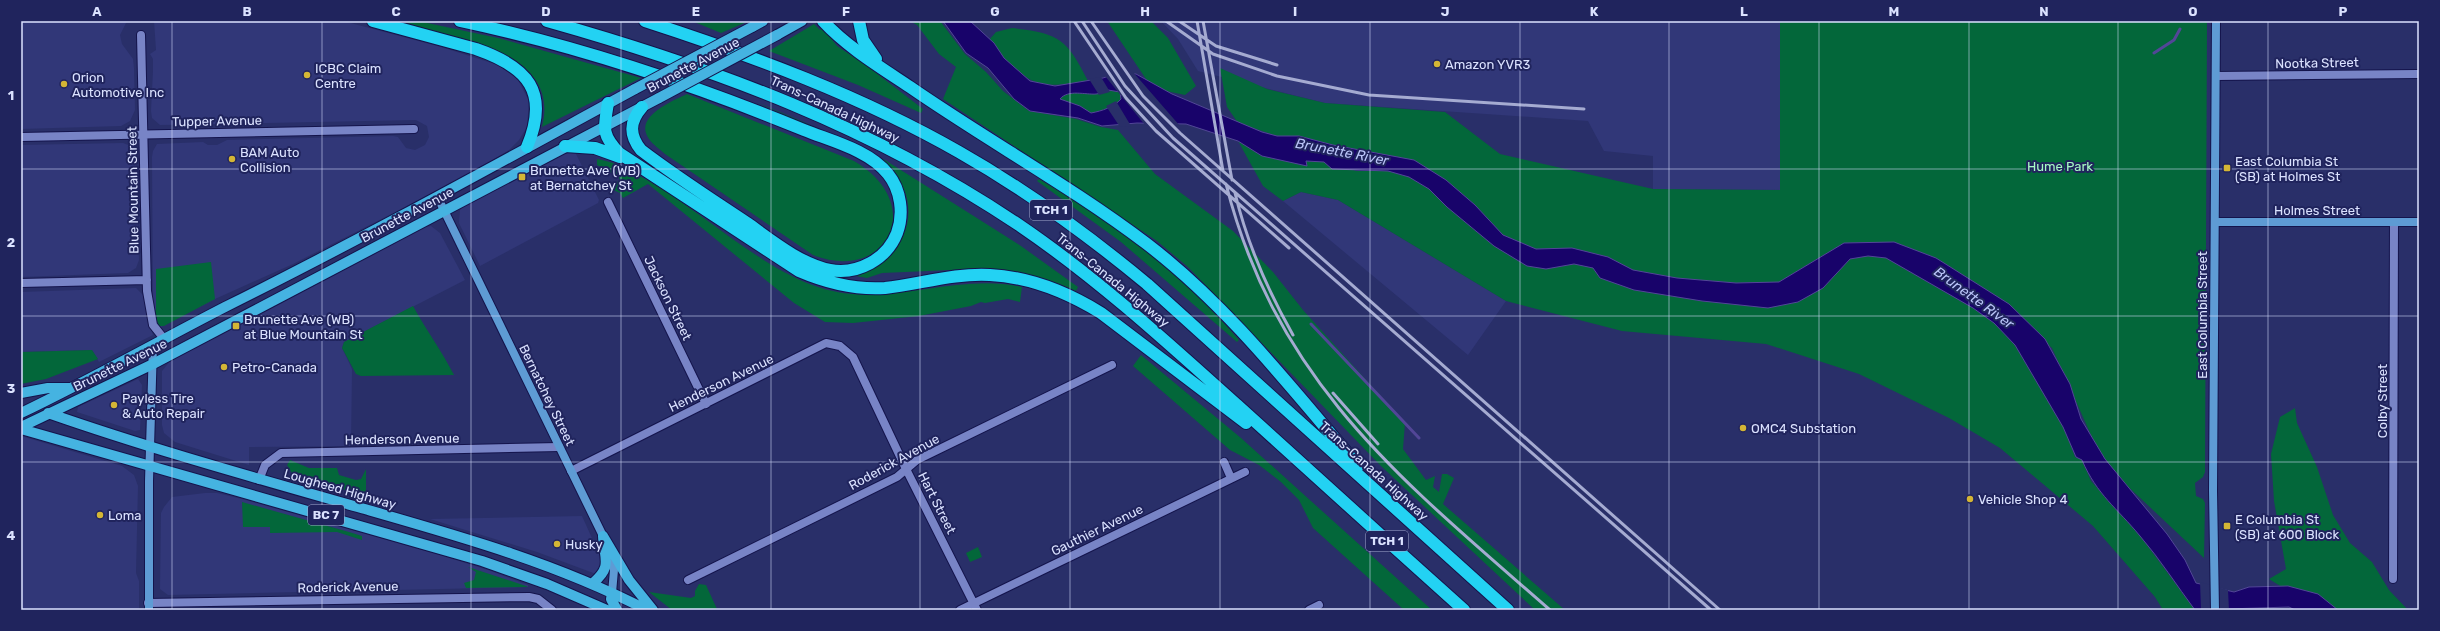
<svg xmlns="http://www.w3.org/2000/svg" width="2440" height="631" font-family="Rubik,sans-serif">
<rect width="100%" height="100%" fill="#292f69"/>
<path fill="#313778" d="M21,21H127L120,35L122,44L133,59L134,68L135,110L130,121L121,126L21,129Z
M154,21H343L441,47L498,65L517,78L529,101L527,127L519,140L509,150L466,176L293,264L215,299L161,327L153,311L152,157L153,151L157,144L203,142L208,145H217L227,140L393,136L398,137L406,148L415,150L425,145L429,137L427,126L416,120L160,125L152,118L151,111L153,71V59L150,54L156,50Z
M1161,21H1780V190L1653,189V156L1604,151L1588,121L1325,103L1198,71L1178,39Z
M123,143L133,147L136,155L139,260L136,268L128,273L21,277V145Z
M575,152L599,200L598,203L480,266L459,223L460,210L465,205L560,155Z
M1301,192L1338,200L1506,301L1468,355L1283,201Z
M431,226L440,233L465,280L344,342L342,348L352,369L351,446L249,447V465L175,442L164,433L162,425V371L171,360L424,227Z
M136,288L143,295L148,320L153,335L99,362L92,350L21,352V292Z
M138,379L142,385L140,430L135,431L77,412L78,407Z
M21,436L122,466L134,475L138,486L136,573L139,581V610H21Z
M205,493H217L242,499L440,555L488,570L528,585V587L168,595L160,589L161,513L164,507L172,497Z
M582,516L604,565L596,574L537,552L430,519Z"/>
<path fill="#03673a" d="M401,21H418L498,38L641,78L542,127C557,68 499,51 456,38C438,33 419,27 401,21Z
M692,21H749L721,33Z
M910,21H940L965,54L986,72L1003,91L1029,111L1076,119L1101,127L1118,130L1155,174L1233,231L1273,272L1303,310L1405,423L1403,449L1426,480L1435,476L1433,487L1439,492L1442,474H1447L1454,478L1443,504L1565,610H1535L1381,466L1188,267L1157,241L943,99L956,67L939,54L917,25Z
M1107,21H1151L1168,38L1196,86L1185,95L1152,88Z
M1780,21H2207L2205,472L2203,477L2195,483L2196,496L2203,499L2205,503L2204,558L2104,464L2052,348L1996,299L1936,258L1844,243L1779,282L1736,283L1677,278L1633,270L1608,257L1572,248L1536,249L1503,235L1475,205L1446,180L1333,145L1299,136H1277L1238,123L1227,107L1220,68L1267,89L1325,103L1445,112L1500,154L1653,189L1780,190Z
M814,24L820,30L822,27L837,46L867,66L923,109L921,113L858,85L769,51Z
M1012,28C1059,33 1067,39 1088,81C1047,87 1035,90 1005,59C998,52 997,45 989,40L996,32Z
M1108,90L1120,92L1121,99C1114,107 1102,111 1091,113L1080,106L1060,99C1068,89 1086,95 1096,94C1100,94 1105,91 1108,90Z
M687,94L854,161C928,204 887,284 813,255L665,154C660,149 653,145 649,139C633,117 672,101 687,94Z
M756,102L806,123L885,160L1021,246L1078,287L1076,291C1007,260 955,271 882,273L867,278L856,276C912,257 928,197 880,158Z
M1238,141L1262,156L1307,166L1306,161L1324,162L1357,171H1388L1409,177L1429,189L1447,207L1546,269L1574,264L1593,268L1600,278L1634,290L1702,301L1768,308L1823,288L1850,259L1868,256L1886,258L1973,308L1994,323L2015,345L2064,427L2075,457L2082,460L2091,481L2141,537L2195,610H2163L2155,597L2093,526L2000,448L1949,418L1859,374L1766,344L1622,331L1506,301L1338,200L1301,192L1283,201L1263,186Z
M597,159C616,162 631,171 647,180C703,212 761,269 821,288C888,309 955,272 1022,287L1020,302L1008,299L985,303L981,302L971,306L919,316L853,323L825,322L794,303L648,184L623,198L620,193L609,188L610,184L620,181L619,177L597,165Z
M1039,179C1113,224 1183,274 1239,340L1237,342L1121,242L1037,181Z
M211,262L215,299L164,326H159L153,311L156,310V269Z
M413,306C426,330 442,351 454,375L361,376L356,374L342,348L344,342Z
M92,350L98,359L46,379L21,384V352Z
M1141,355L1241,438L1432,610H1404L1313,528L1299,500L1281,482L1259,465L1230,450L1133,366Z
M2295,408L2297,423L2317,467L2333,515L2350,543L2372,562L2389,590L2408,610H2319L2269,579L2286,569L2274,501L2271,454L2280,417Z
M290,460L309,468H337L339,475L356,480L361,479L366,469V496L293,475L287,465Z
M242,502L349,532L362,536V540L337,532L270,533V527H243Z
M978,547L982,557L970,562L966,553Z
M468,567L526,586L528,587L466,588L464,583L474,580L476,572Z
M699,584L706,585L717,609L720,610H672L649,592L691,598L695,596V591Z"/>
<path fill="#18036a" stroke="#524697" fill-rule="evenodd" d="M943,21H970L994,43L1004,58L1030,81L1055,86L1103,78L1115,74H1136L1172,94L1262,132L1277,136H1299L1333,145L1414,160L1446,180L1475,205L1503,235L1536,249L1572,248L1608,257L1633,270L1677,278L1736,283L1779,282L1844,243L1894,242L1936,258L2009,304L2045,339L2070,384L2081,419L2105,459L2167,534L2185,560L2196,583L2234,592L2249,587L2288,586L2318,594L2338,610H2295L2289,607L2195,610C2177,586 2160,559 2140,536C2117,508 2097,495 2082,460L2076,457L2063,427L2015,345L1994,323L1973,308L1886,258L1868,256L1850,259L1823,288L1798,302L1768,308L1702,301L1634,290L1600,278L1593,268L1574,264L1546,269L1527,266L1494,246L1447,207L1429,189L1409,177L1388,171L1332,169L1324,162L1306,161L1307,166L1262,156L1238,141L1186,124L1137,123L1102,126L1078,118L1030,111L1014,99L988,68L966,53ZM1108,90L1120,92L1121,99C1114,107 1102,111 1091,113L1080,106L1060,99C1068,89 1086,95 1096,94C1100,94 1105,91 1108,90Z"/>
<path fill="#292f69" d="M1115,72H1133L1180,126L1145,125L1105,76Z
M1101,77L1110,92L1099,95L1089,79Z
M1116,101L1131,126L1120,127L1106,106Z
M2200,582L2228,590L2229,610H2201Z"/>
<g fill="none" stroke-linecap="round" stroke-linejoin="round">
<path stroke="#524697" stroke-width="3" d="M2154,53L2174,40L2180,29
M1311,324L1419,438"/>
<g stroke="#14144c" stroke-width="10">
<path id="street" d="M141,35L147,291L153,325L165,340
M2216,76L2418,74
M21,137L414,129
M608,202L706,404
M21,283L147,280
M1224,462L1231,478
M571,471L826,343L840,346L853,357L906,469L977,610
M259,480L265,465L281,453L559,447
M2393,579L2394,222
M688,580L897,477L917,460L1112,365
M148,603L529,597L538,599L552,610
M960,610L1245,472
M1309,610L1319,605"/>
</g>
<g stroke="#14144c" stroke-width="10">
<path id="secondary" d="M438,198L603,536L614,570L612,593
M2215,222H2419
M149,610V481L153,346
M2215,610L2213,491L2216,21"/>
</g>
<g stroke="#14144c" stroke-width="12">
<path id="primary" d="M752,27L763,21
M777,35L802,21
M21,393L48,388H70
M21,413C90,380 157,342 225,307C364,238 499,163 635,89
M48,413C151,449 256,478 361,508C459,536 556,563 647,610
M21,427L153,364L659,98
M21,429L482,561L547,584L607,610
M603,536L629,580L653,610
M593,583C613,566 604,559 603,536
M612,593L611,599L617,610"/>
</g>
<g stroke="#14144c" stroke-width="14">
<path id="highway" d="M373,21L476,49C528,67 550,92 527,147
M460,21C578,46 692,84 804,130C831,141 869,150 888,174C901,190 904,214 897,233C887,259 858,275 830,270C800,264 771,240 747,223C711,199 675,176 641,150C629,135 629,122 642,107
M547,21C717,69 871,126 1019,225C1097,278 1167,342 1237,405C1312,473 1388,542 1464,610
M645,21C753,56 861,96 959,152C1026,190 1088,235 1147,284L1508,610
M823,21C847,47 880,67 910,87C988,141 1072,187 1147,244C1228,306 1292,389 1358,466
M859,21L863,40L876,59
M608,103C604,128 601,134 619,153L799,271C827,283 855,290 885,288C920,284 954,273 990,275C1031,277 1067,292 1101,313L1246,423
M565,146L595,148L620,157"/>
</g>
<use href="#street" stroke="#7884c6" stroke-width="8"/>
<use href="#secondary" stroke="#5e9bd4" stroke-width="8"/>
<use href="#primary" stroke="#45b3e1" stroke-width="10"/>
<use href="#highway" stroke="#23d2f3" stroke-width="12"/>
<path stroke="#a5abd1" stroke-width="3" d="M1074,21L1126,98L1156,131L1289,248
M1082,21L1125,86L1173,138L1711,610
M1091,21L1143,96L1180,133L1720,610
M1166,21L1213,54L1277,76L1369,95L1584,109
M1179,21L1216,46L1277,65
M1197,21L1223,171
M1203,21L1232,180
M1226,184C1277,384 1403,481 1550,610
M1235,193C1247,243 1268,291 1293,335
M1333,393L1378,444"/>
<g stroke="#14144c" stroke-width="12" stroke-linecap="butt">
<path id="primary-bridge" d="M635,89L752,27
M659,98L777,35"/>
</g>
<use href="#primary-bridge" stroke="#45b3e1" stroke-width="10"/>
</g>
<path fill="none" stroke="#dbe2ff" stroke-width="1" stroke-opacity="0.55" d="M172,21V610M322,21V610M471,21V610M621,21V610M771,21V610M920,21V610M1070,21V610M1220,21V610M1370,21V610M1520,21V610M1669,21V610M1819,21V610M1969,21V610M2118,21V610M2268,21V610M21,169H2419M21,316H2419M21,462H2419"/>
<g fill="#d4b635" stroke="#20245d" stroke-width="1.5">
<circle cx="1437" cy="64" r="4"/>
<circle cx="307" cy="75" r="4"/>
<circle cx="64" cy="84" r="4"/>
<circle cx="232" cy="159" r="4"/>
<rect x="2223" y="164" width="8" height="8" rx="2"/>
<rect x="518" y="173" width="8" height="8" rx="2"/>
<rect x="232" y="322" width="8" height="8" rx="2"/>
<circle cx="224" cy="367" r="4"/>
<circle cx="114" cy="405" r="4"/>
<circle cx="1743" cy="428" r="4"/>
<circle cx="1970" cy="499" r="4"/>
<circle cx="100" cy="515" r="4"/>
<rect x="2223" y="522" width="8" height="8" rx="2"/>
<circle cx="557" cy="544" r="4"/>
</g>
<g text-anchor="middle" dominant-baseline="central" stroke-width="4" stroke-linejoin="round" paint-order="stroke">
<g fill="#20245d" stroke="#a3a9ce" stroke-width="1">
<rect x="1030" y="200" width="42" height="20" rx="3"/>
<rect x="308" y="505" width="36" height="20" rx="3"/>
<rect x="1366" y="531" width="42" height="20" rx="3"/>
</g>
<g font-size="12" font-weight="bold" fill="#dbe2ff">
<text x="1051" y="210">TCH 1</text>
<text x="326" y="515">BC 7</text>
<text x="1387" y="541">TCH 1</text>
</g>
<g font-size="13" fill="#dbe2ff" stroke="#20245d">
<text transform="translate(2317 63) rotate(-1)">Nootka Street</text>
<text transform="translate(693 65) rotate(-28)">Brunette Avenue</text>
<text transform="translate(835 109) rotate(25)">Trans-Canada Highway</text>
<text transform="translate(217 121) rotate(-1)">Tupper Avenue</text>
<text transform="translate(133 190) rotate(-91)">Blue Mountain Street</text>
<text x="2317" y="210">Holmes Street</text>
<text transform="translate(407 215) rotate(-28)">Brunette Avenue</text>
<text transform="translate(1113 280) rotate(39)">Trans-Canada Highway</text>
<text transform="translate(668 298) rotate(64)">Jackson Street</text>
<text transform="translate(2202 315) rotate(-90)">East Columbia Street</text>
<text transform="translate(120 365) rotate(-26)">Brunette Avenue</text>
<text transform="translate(721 383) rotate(-26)">Henderson Avenue</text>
<text transform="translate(547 395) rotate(64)">Bernatchey Street</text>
<text transform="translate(2382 401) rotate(-90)">Colby Street</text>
<text transform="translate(402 439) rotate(-1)">Henderson Avenue</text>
<text transform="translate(894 462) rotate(-29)">Roderick Avenue</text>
<text transform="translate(1374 471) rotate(42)">Trans-Canada Highway</text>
<text transform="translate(340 489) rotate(16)">Lougheed Highway</text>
<text transform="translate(937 503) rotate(63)">Hart Street</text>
<text transform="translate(1097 530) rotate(-26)">Gauthier Avenue</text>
<text transform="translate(348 587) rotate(-1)">Roderick Avenue</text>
</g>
<g font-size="13" fill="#dbe2ff" stroke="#20245d" text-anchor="start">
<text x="1445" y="64">Amazon YVR3</text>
<text x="315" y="68">ICBC Claim<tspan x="315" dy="15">Centre</tspan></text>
<text x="72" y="77">Orion<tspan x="72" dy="15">Automotive Inc</tspan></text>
<text x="240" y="152">BAM Auto<tspan x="240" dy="15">Collision</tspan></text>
<text x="2235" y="161">East Columbia St<tspan x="2235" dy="15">(SB) at Holmes St</tspan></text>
<text x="530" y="170">Brunette Ave (WB)<tspan x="530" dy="15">at Bernatchey St</tspan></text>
<text x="244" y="319">Brunette Ave (WB)<tspan x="244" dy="15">at Blue Mountain St</tspan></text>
<text x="232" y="367">Petro-Canada</text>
<text x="122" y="398">Payless Tire<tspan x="122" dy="15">&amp; Auto Repair</tspan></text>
<text x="1751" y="428">OMC4 Substation</text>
<text x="1978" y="499">Vehicle Shop 4</text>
<text x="108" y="515">Loma</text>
<text x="2235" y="519">E Columbia St<tspan x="2235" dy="15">(SB) at 600 Block</tspan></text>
<text x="565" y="544">Husky</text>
</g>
<g font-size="13" fill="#a6fac4" stroke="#20245d">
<text x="2060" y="166">Hume Park</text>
</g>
<g font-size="14" font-style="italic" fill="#bac5f9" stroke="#20245d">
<text transform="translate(1342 152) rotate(11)">Brunette River</text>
<text transform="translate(1974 298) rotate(36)">Brunette River</text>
</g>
</g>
<rect width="2440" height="631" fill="none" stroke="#20245d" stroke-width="44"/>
<rect x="22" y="22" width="2396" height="587" fill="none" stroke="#dbe2ff" stroke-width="1.5"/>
<g font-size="13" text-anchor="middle" font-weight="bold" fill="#dbe2ff">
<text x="97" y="16">A</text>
<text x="247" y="16">B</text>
<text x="396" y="16">C</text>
<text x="546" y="16">D</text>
<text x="696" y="16">E</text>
<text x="846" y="16">F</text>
<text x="995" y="16">G</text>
<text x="1145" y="16">H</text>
<text x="1295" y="16">I</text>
<text x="1445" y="16">J</text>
<text x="1594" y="16">K</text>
<text x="1744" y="16">L</text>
<text x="1894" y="16">M</text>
<text x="2044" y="16">N</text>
<text x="2193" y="16">O</text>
<text x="2343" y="16">P</text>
<text x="11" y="100">1</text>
<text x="11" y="247">2</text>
<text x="11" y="393">3</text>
<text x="11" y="540">4</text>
</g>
</svg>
